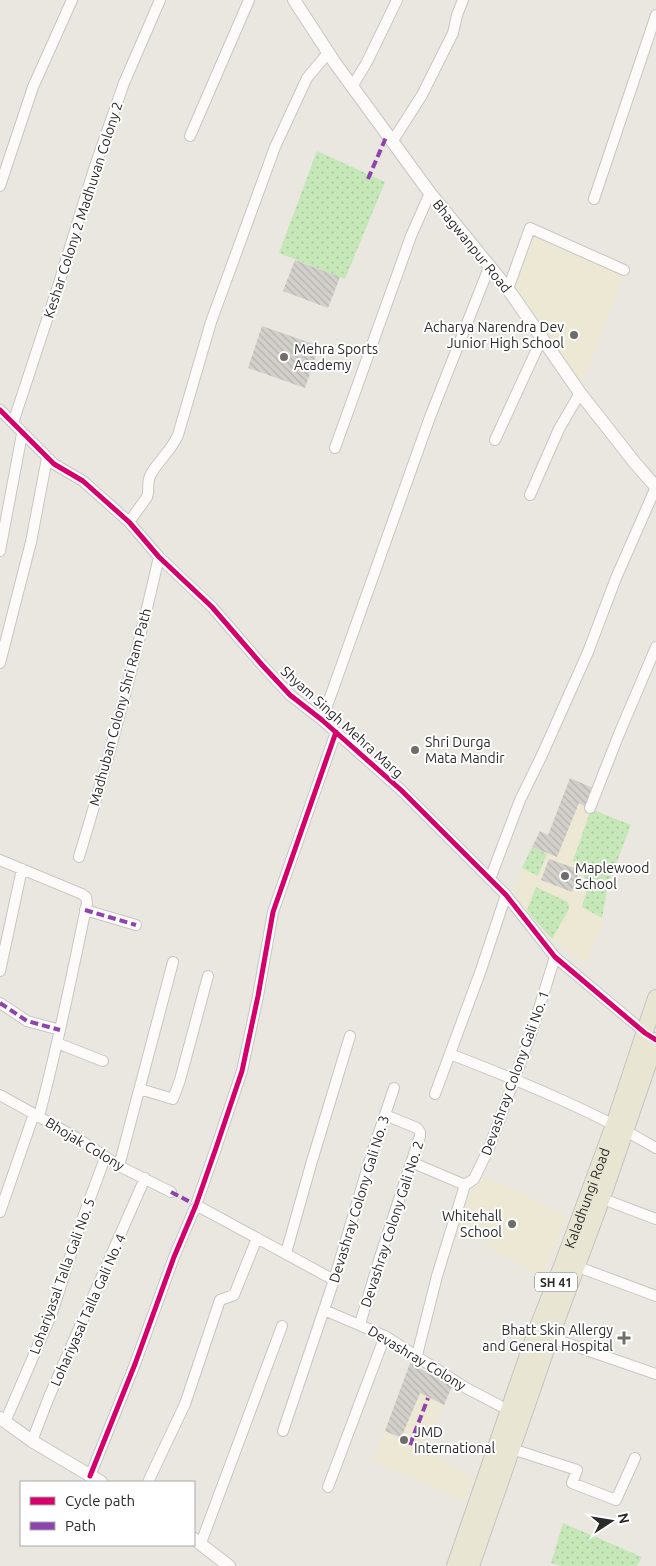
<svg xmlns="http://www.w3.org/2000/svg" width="656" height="1566" font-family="Ubuntu,sans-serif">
<defs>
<pattern id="grass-dots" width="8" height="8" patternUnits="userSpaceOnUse" patternTransform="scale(1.25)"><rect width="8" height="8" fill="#c6e7b7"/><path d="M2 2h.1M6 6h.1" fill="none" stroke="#aac69e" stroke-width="1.8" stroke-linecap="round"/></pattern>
<pattern id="building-back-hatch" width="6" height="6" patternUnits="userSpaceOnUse" patternTransform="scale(1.25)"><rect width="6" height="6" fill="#d3d0cb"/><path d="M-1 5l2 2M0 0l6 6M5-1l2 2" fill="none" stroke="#b5b3ae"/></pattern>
</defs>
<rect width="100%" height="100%" fill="#eae7e0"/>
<path fill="#ede8d4" d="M532,233L624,273L582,386L513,285Z
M570,778L593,788L587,807L631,825L608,884L601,928L586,964L552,939L533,918L512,889L540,831L548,834Z
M478,1175L515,1190L567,1217L542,1276L488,1247L490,1241L456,1231Z
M410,1363L452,1386L444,1405L423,1449L473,1478L465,1502L373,1461Z"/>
<path fill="url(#grass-dots)" d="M317,151L385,182L345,279L279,253Z
M591,809L631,825L608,884L602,918L582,907L586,893L583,866L573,861Z
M532,847L547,854L538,876L522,868Z
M536,887L568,902L569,909L552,939L533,918L527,910Z
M563,1523L642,1557L637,1566H561L551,1563Z"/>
<path fill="url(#building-back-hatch)" d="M295,260L340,277L328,308L283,291Z
M262,326L319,346L305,388L248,368Z
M570,778L593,788L587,807L579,803L557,857L532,847L540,831L548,835Z
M549,859L580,870L572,892L541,880Z
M410,1363L452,1386L444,1405L420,1393L401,1438L385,1431Z"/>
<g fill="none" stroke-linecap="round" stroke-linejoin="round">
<g stroke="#c7c6c6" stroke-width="12">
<path id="minor" d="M352,87L367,62L397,0
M190,136L249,0
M392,142L422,95L453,33L457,15L463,0
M0,186L33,87L72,0
M594,199L656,15
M508,289L530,228L624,270
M0,410L54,464L83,481L129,522L159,557L212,607L263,666L290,695L322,720L401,790L506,895L555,957L648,1035
M13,423L59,283L94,169L124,83L160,0
M495,440L542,338
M335,448L411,236L430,193
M530,495L559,429L580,393
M129,522L147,497C150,489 146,482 151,474C159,460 171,451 178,435L211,322L275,147L307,78L328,53
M0,551L22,434
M0,663L31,542L47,458
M322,720L430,417L490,265
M590,808L619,734L656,647
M79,857C109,758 136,658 159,557
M0,860L82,894L86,897L87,903C72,974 58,1046 39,1116
M490,879L520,800L542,755L588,652L616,578L656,487
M85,910L136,925
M0,971L22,869
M0,1003L27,1021L60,1030
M57,1043L103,1061
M450,1054C520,1081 591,1110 656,1148
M140,1089L173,1099L180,1080L208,976
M435,1094L481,970L506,895
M0,1095L77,1138L119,1166L171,1192
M411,1162L465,1185
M119,1166L173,962
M598,1197L656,1219
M196,1205L334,1280
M0,1212L34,1114
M286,1253L312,1161L350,1036
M573,1265L656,1296
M324,1310L385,1336L466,1388L514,1413
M360,1324L380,1257L420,1136V1132L417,1128L385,1115
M546,1336L656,1374
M417,1355L437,1276L465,1185L474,1179L489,1148L532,1031L555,957
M5,1422L52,1313L82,1220L105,1158
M283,1431L334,1280L372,1153L394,1088
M32,1441L49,1397L145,1178
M512,1449L577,1470L572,1483L616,1500L635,1458
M90,1476L135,1364L174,1257L196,1205L216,1148L242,1071L258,996L273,912L336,732
M148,1482L185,1404L220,1300L234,1295L257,1238
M328,1487L385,1336
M201,1543L282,1326"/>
</g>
<g stroke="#c7c6c6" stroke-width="14">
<path id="tertiary" d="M294,0L335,63L430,193L508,289L580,393L635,463L656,487
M0,1418L32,1441L101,1482
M194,1539L229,1566"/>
</g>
<g stroke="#c5c4c1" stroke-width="18">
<g id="primary">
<path id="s1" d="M455,1566L536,1332L564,1261L614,1125L656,998"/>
<path d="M471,1566L550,1338L602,1198L656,1041"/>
</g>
</g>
<use href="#minor" stroke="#fcfbfa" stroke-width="10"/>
<use href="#tertiary" stroke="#fcfbfa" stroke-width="12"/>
<use href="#primary" stroke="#e8e5d2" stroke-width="16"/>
<path stroke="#8e44ad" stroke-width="4" stroke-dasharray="8 4" stroke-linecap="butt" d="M368,179L387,135
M85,910L136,925
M0,1003L27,1021L60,1030
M171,1192L196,1205
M410,1445L428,1398"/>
<g stroke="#fff" stroke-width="8">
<path id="cycleway" d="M0,410L54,464L83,481L129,522L159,557L212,607L263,666L290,695L322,720L401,790L506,895L555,957L645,1033L656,1040
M90,1476L135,1364L174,1257L196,1205L216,1148L242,1071L258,996L273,912L336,732"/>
</g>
<use href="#cycleway" stroke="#d6006c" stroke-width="5"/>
</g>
<g fill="#6e6d6a" stroke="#fff" stroke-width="2">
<circle cx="574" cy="335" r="5"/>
<circle cx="284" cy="357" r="5"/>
<circle cx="415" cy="750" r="5"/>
<circle cx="565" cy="876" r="5"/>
<circle cx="512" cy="1224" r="5"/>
<path d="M621.5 1330.5h5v5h5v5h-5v5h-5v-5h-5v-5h5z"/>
<circle cx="404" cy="1440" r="5"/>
</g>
<g text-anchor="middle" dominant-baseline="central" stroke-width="4" stroke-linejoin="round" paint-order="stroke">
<rect fill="#fff" stroke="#6b6b6b" stroke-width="1" x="535" y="1272.5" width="42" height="19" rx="4"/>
<g font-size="12" font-weight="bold" fill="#2b2b2b">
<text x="556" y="1282">SH 41</text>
</g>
<g font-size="14" fill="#2b2b2b" stroke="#fff">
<text transform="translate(83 210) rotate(-72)">Keshar Colony 2 Madhuvan Colony 2</text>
<text transform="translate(472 246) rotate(51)">Bhagwanpur Road</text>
<text transform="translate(120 707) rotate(-75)">Madhuban Colony Shri Ram Path</text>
<text transform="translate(342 722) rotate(42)">Shyam Singh Mehra Marg</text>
<text transform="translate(515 1073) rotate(-70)">Devashray Colony Gali No. 1</text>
<text transform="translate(85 1144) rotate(31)">Bhojak Colony</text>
<text stroke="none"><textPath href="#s1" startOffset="391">Kaladhungi Road</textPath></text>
<text transform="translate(359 1199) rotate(-73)">Devashray Colony Gali No. 3</text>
<text transform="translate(392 1224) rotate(-72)">Devashray Colony Gali No. 2</text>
<text transform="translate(62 1276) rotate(-70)">Lohariyasal Talla Gali No. 5</text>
<text transform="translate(88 1310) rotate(-66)">Lohariyasal Talla Gali No. 4</text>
<text transform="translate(417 1358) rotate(31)">Devashray Colony</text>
</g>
<g font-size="14" fill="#2b2b2b" stroke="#fff" text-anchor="start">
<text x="564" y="327" text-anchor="end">Acharya Narendra Dev<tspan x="564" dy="16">Junior High School</tspan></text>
<text x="294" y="349">Mehra Sports<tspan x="294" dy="16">Academy</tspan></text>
<text x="425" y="742">Shri Durga<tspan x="425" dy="16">Mata Mandir</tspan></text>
<text x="575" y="868">Maplewood<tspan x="575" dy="16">School</tspan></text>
<text x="502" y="1216" text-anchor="end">Whitehall<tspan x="502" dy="16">School</tspan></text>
<text x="613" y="1330" text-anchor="end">Bhatt Skin Allergy<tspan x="613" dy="16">and General Hospital</tspan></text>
<text x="414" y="1432">JMD<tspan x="414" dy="16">International</tspan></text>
</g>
</g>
<rect x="20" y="1481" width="175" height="65" fill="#ffffff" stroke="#aaaaaa"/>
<rect x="30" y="1497" width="25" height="8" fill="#d6006c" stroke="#aaaaaa"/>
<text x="65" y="1506" font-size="15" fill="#2b2b2b">Cycle path</text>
<rect x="30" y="1522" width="25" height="8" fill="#8e44ad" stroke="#aaaaaa"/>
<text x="65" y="1531" font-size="15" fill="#2b2b2b">Path</text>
<g transform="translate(611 1521) rotate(78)" stroke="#ffffff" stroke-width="4" paint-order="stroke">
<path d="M0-4L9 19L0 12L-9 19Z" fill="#2b2b2b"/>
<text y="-8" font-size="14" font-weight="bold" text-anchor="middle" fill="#2b2b2b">N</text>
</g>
</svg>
